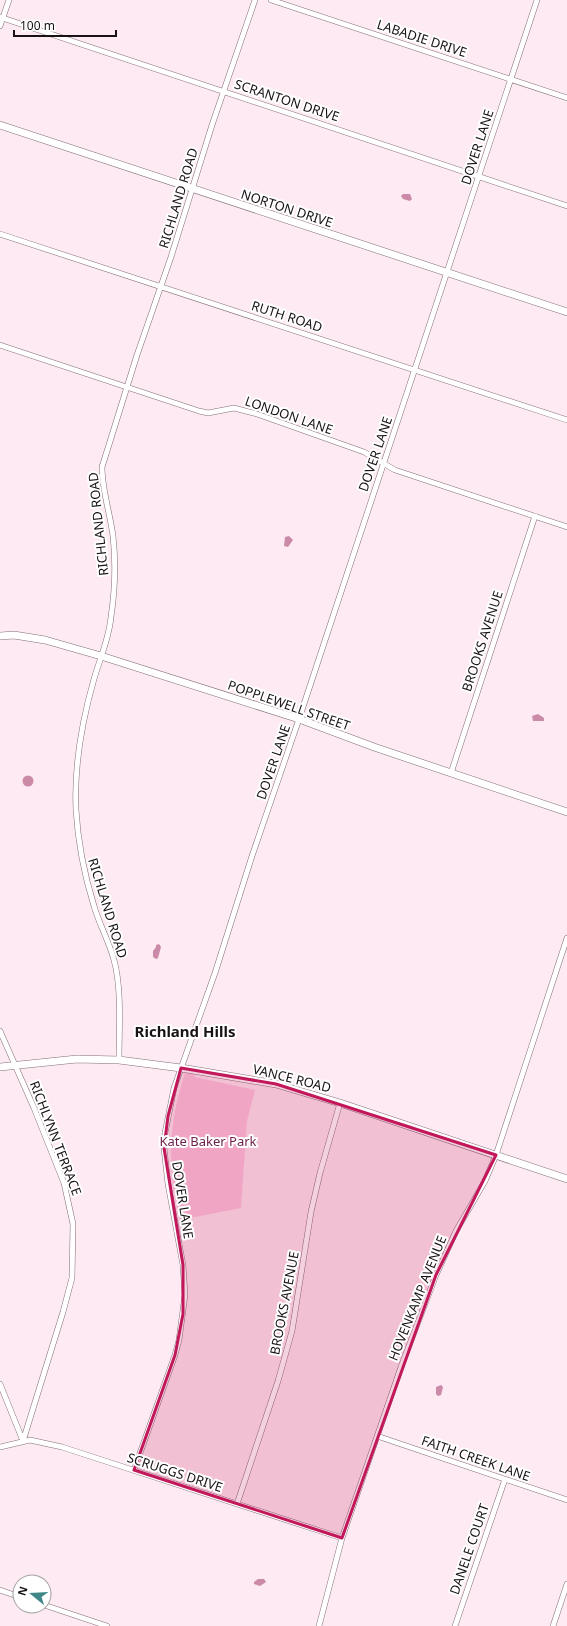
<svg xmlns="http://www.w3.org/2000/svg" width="567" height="1626" font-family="'Noto Sans',sans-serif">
<rect width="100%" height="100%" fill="#feeaf2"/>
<path fill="#fdc9df" d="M187,1072L193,1073L195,1077L255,1090L247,1121L241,1208L180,1220C167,1165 168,1126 185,1073Z"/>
<path fill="#cb8aa7" d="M403,194H410L412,199L410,201L403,199L401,196Z
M289,536L293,540L288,547L284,546L285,537Z
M538,714L544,718V721H533L532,716Z
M22.5 781a5.5 5.5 0 1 1 11 0a5.5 5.5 0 1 1-11 0Z
M159,944L161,947L158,958L156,959L153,957V951L156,947V945Z
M441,1385L443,1387L441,1395L438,1396L436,1394V1387Z
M258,1579H264L266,1582L260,1586L254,1584V1582Z"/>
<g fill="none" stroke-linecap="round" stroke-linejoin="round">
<g stroke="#806f76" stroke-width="6">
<path id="street" d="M271,0L567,98
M0,17L567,206
M0,26L9,0
M0,234L567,420
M0,345L199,411L208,413L234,408L257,414L364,452L395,470L567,527
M451,773L535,516
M0,1031L34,1108L64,1183L73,1224L72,1278L63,1312L23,1441
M119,1060C119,1029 122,989 114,960C109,941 99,924 94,906C84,874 78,843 76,810C74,766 82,721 94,679C100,658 109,639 111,617C115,590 116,563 113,536C110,513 102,490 102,467L137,355L171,257L212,125L255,0
M0,1384L23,1441
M377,1436L567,1500
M0,1447L30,1440L62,1447L342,1538
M134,1470L175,1355L179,1340L185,1295L183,1265L168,1184L164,1148L165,1133L174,1088L215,973L252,856L299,719L537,0
M237,1504L278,1381L292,1331L311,1212L320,1173L340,1103
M0,1590L20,1597
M44,1605L107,1626
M319,1626L342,1538L401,1367L436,1275L456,1231L485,1181L496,1155L567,938
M455,1626L505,1479
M553,1626L567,1584"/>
</g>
<g stroke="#806f76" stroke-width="8">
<path id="secondary" d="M0,125L567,312
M0,636L14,635L45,640L101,656L299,719L374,747L567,812
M0,1067L77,1059L119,1060L181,1068L276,1084L340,1103L567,1179"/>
</g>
<use href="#street" stroke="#fff" stroke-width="5"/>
<use href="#secondary" stroke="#fff" stroke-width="7"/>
</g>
<path fill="#c2185b" fill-opacity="0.2" stroke="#c2185b" stroke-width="3" stroke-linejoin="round" d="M181,1068L276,1084L496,1155L436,1275L342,1538L134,1470L175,1355L183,1314V1265L164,1148L168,1116Z"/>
<g text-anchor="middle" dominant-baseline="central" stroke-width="4" stroke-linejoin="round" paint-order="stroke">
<g font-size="13" fill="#181215" stroke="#fff">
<text transform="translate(422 38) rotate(18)">LABADIE DRIVE</text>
<text transform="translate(287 100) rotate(18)">SCRANTON DRIVE</text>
<text transform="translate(477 147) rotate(-72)">DOVER LANE</text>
<text transform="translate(178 198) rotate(-73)">RICHLAND ROAD</text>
<text transform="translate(287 208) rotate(18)">NORTON DRIVE</text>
<text transform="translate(287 316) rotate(18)">RUTH ROAD</text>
<text transform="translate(289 415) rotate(19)">LONDON LANE</text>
<text transform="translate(375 454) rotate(-71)">DOVER LANE</text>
<text transform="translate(98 524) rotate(-96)">RICHLAND ROAD</text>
<text transform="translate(482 641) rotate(-72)">BROOKS AVENUE</text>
<text transform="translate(289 705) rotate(19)">POPPLEWELL STREET</text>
<text transform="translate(273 762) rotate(-71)">DOVER LANE</text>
<text transform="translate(108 908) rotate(73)">RICHLAND ROAD</text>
<text transform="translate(292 1078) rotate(14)">VANCE ROAD</text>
<text transform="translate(56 1138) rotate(69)">RICHLYNN TERRACE</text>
<text transform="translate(183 1200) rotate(81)">DOVER LANE</text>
<text transform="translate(417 1298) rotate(-68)">HOVENKAMP AVENUE</text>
<text transform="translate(284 1303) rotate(-79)">BROOKS AVENUE</text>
<text transform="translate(476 1458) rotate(19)">FAITH CREEK LANE</text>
<text transform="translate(175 1472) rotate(18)">SCRUGGS DRIVE</text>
<text transform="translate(469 1549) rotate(-71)">DANELE COURT</text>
</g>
<g font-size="13" fill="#6c1f49" stroke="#fff">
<text x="208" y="1141">Kate Baker Park</text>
</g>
<g font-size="15" font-weight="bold" fill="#181215" stroke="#fff">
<text x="185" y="1031">Richland Hills</text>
</g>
</g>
<g transform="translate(32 1594) rotate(288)"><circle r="19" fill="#ffffff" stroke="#a3a0a1"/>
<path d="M0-3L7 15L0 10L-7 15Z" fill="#3e8688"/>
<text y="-6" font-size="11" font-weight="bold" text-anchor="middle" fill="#181215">N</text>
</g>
<path d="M14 30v6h102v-6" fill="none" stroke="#181215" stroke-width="2"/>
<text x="20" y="30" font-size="12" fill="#181215" stroke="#ffffff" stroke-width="3" paint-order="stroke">100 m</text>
</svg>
